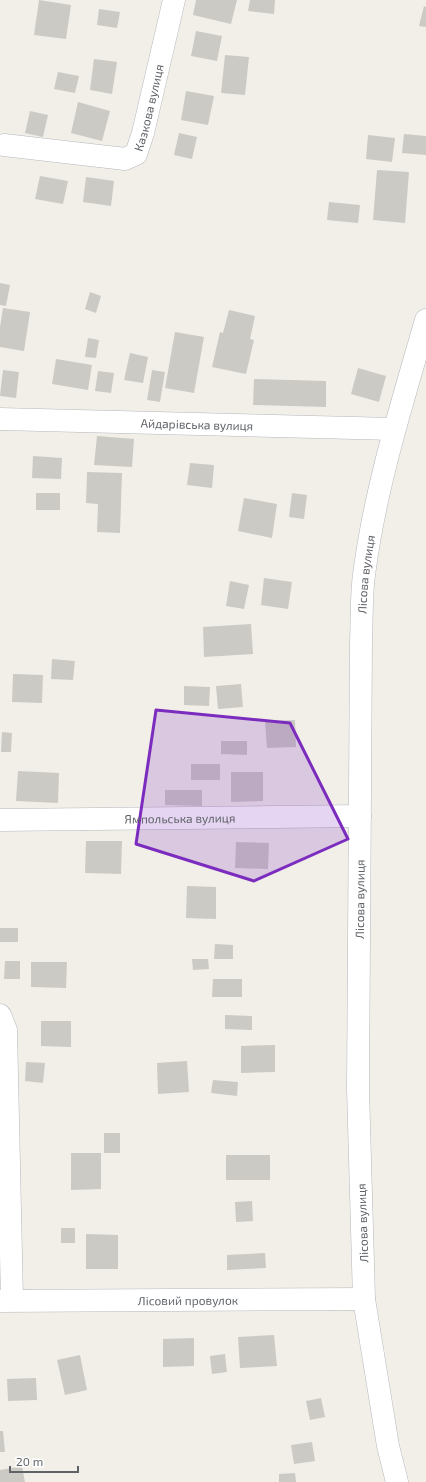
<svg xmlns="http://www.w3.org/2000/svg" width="426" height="1482" font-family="'Exo 2',sans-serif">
<rect width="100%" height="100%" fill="#f1efe8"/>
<path fill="#cccac5" d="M39,0L71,5L66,39L34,35Z
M196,0H237L231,24L193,15Z
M250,0H275L274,14L248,11Z
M424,6L426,7V27L419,26Z
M99,9L120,12L117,28L97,25Z
M196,31L222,36L217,61L191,56Z
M225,55L249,57L245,95L221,93Z
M94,59L117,62L112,94L90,90Z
M58,72L79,76L75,93L54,89Z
M186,91L214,96L208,125L181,120Z
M78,102L110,111L102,141L71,133Z
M30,111L48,115L43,137L25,133Z
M179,133L197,137L192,159L174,155Z
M404,134L426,136V155L402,153Z
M368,135L395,138L392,162L366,159Z
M377,170L409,172L405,223L373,220Z
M40,176L68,181L63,204L35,199Z
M86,177L114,181L111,206L83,202Z
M329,202L360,205L358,223L327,220Z
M0,283L10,285L6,306L0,305Z
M90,292L101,296L96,313L85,309Z
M3,308L30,312L24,351L0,347V327Z
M229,310L255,316L250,339L254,340L246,374L212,367L220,332L223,333Z
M175,332L204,337L194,393L165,388Z
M88,338L99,340L96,358L85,357Z
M130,353L148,357L143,383L124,380Z
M56,359L92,365L88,390L52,384Z
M358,368L386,376L379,402L351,394Z
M3,370L19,372L16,398L0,396Z
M152,370L165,372L160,402L147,400Z
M98,371L114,373L111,393L95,391Z
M254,379L326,381V407L253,405Z
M97,436L134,439L132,467L94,465Z
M33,456L62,458L61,479L32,478Z
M190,463L214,465L212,488L187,485Z
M87,472L122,473L120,533L97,532L98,504L86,503Z
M36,493H60V510H36Z
M292,493L307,495L304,519L289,517Z
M244,498L277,504L272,538L238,531Z
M264,578L292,582L288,609L261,605Z
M230,581L249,585L244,609L226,606Z
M251,624L253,654L204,657L203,627Z
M52,659L75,661L73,680L51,679Z
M13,674L43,675L42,703L12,702Z
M241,684L243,707L218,709L216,686Z
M184,686L210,687L209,706L184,705Z
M295,720L296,747L267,748L265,721Z
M2,732L12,733L11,752H1Z
M221,741H247V755L221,754Z
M191,764H220V780H191Z
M18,771L59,773L58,803L16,801Z
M231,772H263V801L231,802Z
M165,790H202V806L165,805Z
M86,841H122L121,874L85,873Z
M236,842L269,843L268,869L235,868Z
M187,886L216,887V919L186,918Z
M0,928H18V942H0Z
M215,944L233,945V959H214Z
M192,959H208L209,969L193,970Z
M5,961H20V979H4Z
M31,962H67L66,988L31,987Z
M213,979H242V997H212Z
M225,1015L252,1016V1030L225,1029Z
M41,1021H71V1047L41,1046Z
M275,1045V1072L241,1073V1046Z
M187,1061L189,1092L158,1094L157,1063Z
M26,1062L45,1063L43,1083L25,1081Z
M213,1080L238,1082L237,1096L211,1093Z
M104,1133H120V1153H104Z
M71,1153H101V1189L71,1190Z
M226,1155H270V1180H226Z
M252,1201L253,1221L236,1222L235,1202Z
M61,1228H75V1243H61Z
M86,1234L118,1235V1269H86Z
M265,1253L266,1268L227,1270V1255Z
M274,1335L277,1366L240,1368L238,1337Z
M194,1338V1366L163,1367V1339Z
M225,1354L227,1372L212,1374L210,1356Z
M80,1355L87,1390L65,1395L57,1360Z
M36,1378L37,1400L8,1401L7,1379Z
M321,1398L325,1417L310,1420L306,1401Z
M0,1431H3L5,1452H0Z
M312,1442L315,1461L294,1464L291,1445Z
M22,1466L25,1482H0V1470Z
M295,1473L296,1482H279V1474Z"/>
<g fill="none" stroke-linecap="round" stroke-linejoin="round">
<g stroke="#b5b8bc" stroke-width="23">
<g id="minor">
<path id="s1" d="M4,145L125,159L136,154L143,133L174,0"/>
<path id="s2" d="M0,419L394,429"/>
<path id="s3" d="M0,820L360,816"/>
<path d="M0,1015L6,1030L12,1300"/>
<path id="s4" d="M0,1301L364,1299"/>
<path id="s5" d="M397,1482L388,1446L364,1299L358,1089L361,642C362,620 361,597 364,575C375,488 402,404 426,320"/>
</g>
</g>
<use href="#minor" stroke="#fff" stroke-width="22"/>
</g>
<path fill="#7b2cbf" fill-opacity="0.2" stroke="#7b2cbf" stroke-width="3" stroke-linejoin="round" d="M156,710L290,723L348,839L254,881L136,844Z"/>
<g text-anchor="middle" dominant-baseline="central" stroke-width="3.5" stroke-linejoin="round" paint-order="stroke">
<g font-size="12" fill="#5f6368" stroke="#fff">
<text stroke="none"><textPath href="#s1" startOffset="182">Казкова вулиця</textPath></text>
<text stroke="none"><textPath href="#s2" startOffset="197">Айдарівська вулиця</textPath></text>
<text stroke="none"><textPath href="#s5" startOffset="911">Лісова вулиця</textPath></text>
<text stroke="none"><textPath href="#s3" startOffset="180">Ямпольська вулиця</textPath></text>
<text stroke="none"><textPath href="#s5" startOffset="586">Лісова вулиця</textPath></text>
<text transform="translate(362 1223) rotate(-92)">Лісова вулиця</text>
<text stroke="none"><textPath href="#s4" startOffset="188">Лісовий провулок</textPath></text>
</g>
</g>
<path d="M10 1466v6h68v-6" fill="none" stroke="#5f6368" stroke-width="2"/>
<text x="16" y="1466" font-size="12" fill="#5f6368" stroke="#ffffff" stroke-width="3" paint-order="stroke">20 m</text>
</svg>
